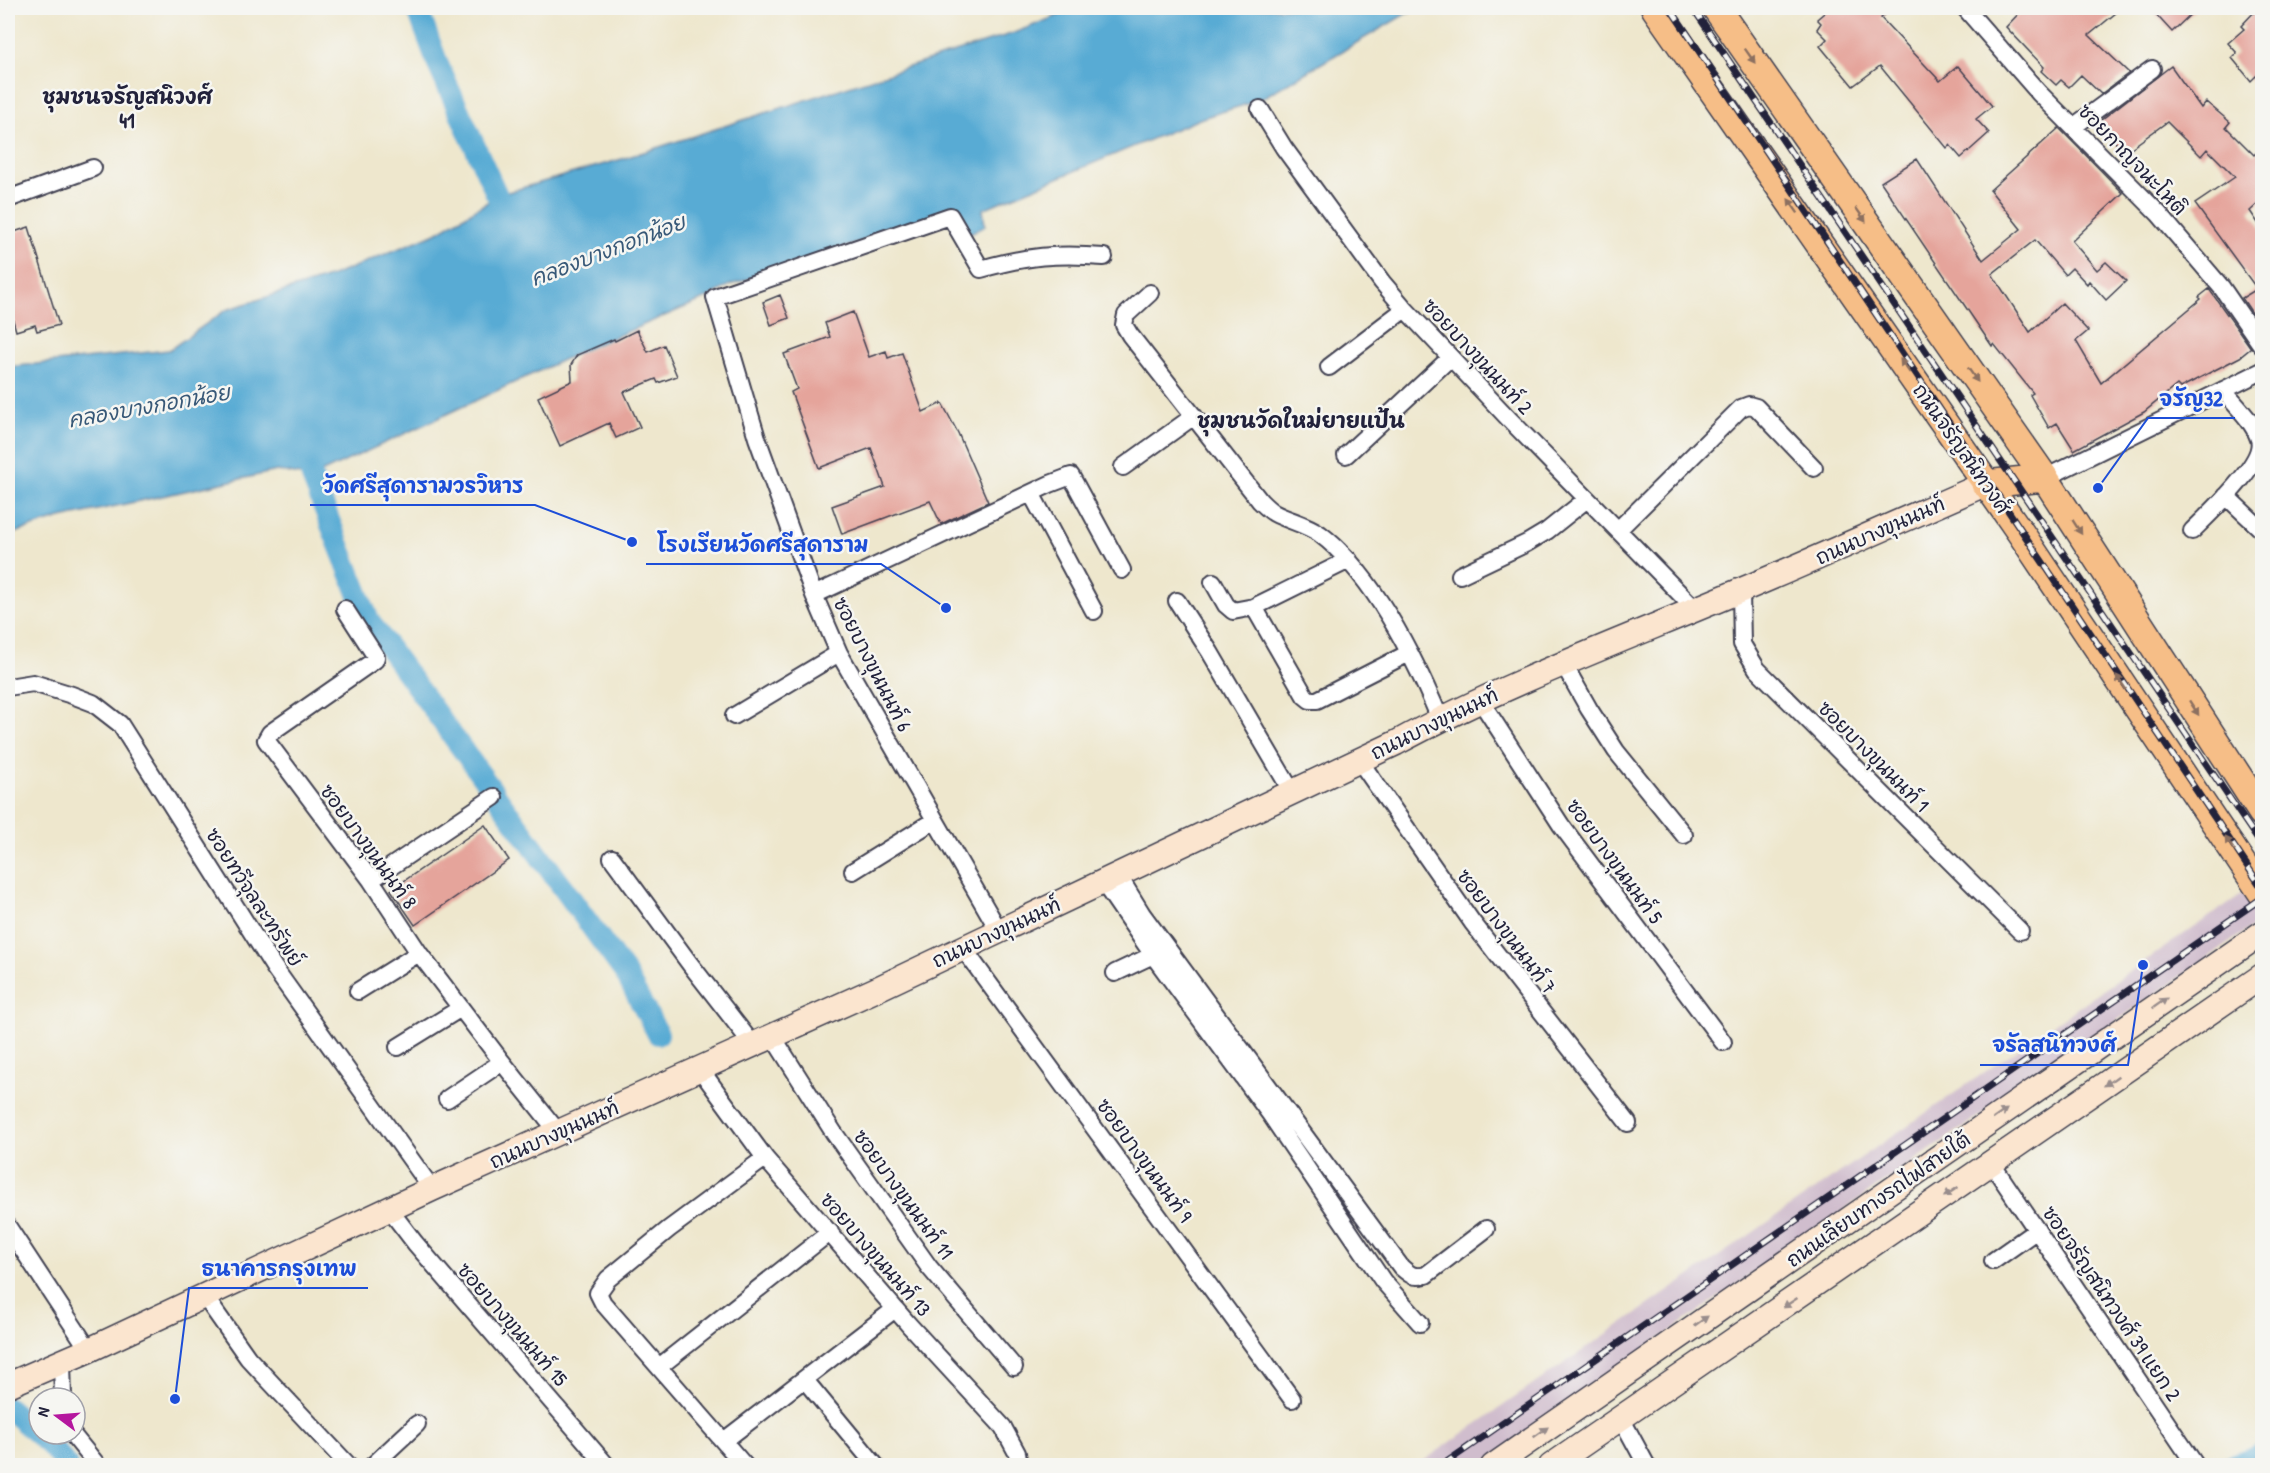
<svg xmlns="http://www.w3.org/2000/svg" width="2270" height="1473" font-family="'Patrick Hand','Playpen Sans Thai',sans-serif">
<rect width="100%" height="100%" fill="#f6f6f2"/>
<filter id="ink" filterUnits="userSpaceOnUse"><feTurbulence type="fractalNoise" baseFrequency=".0167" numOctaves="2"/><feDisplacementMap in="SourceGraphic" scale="12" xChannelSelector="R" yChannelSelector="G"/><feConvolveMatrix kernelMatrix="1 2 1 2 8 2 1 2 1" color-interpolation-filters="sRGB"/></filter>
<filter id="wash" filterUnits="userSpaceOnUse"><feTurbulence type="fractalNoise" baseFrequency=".008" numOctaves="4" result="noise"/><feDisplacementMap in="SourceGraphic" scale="24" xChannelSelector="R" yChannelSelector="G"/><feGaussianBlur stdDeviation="1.35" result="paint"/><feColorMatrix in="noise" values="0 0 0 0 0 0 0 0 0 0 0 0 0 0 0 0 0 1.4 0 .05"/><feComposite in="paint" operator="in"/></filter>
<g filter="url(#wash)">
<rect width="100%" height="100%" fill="#eee7cd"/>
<path fill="#d0bdcd" d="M2262,880V920L1790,1247L1481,1465L1416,1466Z"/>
<path fill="#59abd4" stroke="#3e6688" stroke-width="1.5" d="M1077,8H1416L1257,101L1202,118L983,209L985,226L968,234L956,211L730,285L707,298L586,349L312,477L277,471L61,518L8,535V367L169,350L226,310L332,276L436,233L501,194L622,159L1014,33Z"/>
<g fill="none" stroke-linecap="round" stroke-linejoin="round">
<path stroke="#59abd4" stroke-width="22" d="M417,8L439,67L510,224
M303,449L312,477L369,621L625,973L658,1034
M8,1408L51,1446L67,1466
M2229,1466L2262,1454"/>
</g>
<g id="blocks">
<path fill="#e5a49b" d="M1830,8H1892L1881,18L1940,81L1958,66L1992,106L1976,119L1989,133L1961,158L1950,145L1947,148L1880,66L1853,86L1820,46L1827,39L1817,29L1821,23L1817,19Z
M2024,8H2122L2089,35L2129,73L2101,94L2081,75L2069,87L2061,80L2056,85L2041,71L2044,67L2006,27Z
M2150,8H2197L2172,32Z
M2258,8H2262V70L2251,81L2232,58L2237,53L2228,43L2244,29L2241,26Z
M2171,66L2201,108L2206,102L2230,122L2226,127L2254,155L2262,147V200L2250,211L2262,229V328L2242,298L2257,289L2195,204L2235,177L2207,149L2201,156L2167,122L2123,154L2101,120Z
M2059,128L2123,193L2072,241L2097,270L2106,262L2126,281L2106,300L2089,281L2087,284L2072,268L2065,275L2035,240L1992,274L2030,332L2062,303L2088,331L2076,341L2101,383L2201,299L2199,297L2209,289L2251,348L2240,357L2180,388L2177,385L2144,412L2074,450L2057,423L2049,428L2030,395L2033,393L1994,344L1992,346L1881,182L1917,159L1983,260L2021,229L1990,190Z
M29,227L59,325L37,331L35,325L16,331L8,302V234Z
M780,295L789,318L771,325L763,302Z
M853,312L869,357L886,351L888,358L902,353L923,412L942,403L958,433L988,502L941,524L930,501L842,534L832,506L885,487L871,448L819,468L791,392L797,389L784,354L830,337L825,323Z
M637,330L648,352L664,345L677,376L658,383L656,379L624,392L640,427L616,438L609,423L560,446L538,397L572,381L571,365L577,355L614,339L615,341Z
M485,825L509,860L415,925L391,890Z"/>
</g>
</g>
<g filter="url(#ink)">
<use href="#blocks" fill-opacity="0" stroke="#414051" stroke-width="1.5"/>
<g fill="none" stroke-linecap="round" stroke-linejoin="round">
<g stroke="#414051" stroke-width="20">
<path id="street" d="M1965,8L2039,93L2159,214L2222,288L2262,346
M1260,109L1284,148L1382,282L1405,309L1509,419L1694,608
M2073,127L2152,69
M8,199L93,168
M1150,293L1126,315L1124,325L1130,335L1260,501C1264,505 1269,510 1274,513C1289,521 1306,524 1320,534C1373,574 1415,659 1440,719
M1329,367L1405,309
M1346,455L1450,358
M1123,467L1194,416
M2045,478L2262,371
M1031,493L1094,611
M2226,496L2262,530
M1618,530L1741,408L1749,405L1756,407L1814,468
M2192,531C2209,514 2266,462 2259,439C2253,421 2235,405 2223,390
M1460,575L1527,543L1547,531L1587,499
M1213,582L1226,605L1233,611L1254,607L1349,560
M1741,591L1742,644L1757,669L2020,931
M814,595L1050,484L1071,476L1122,570
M1177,601L1210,652L1292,792
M1254,607L1305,696L1310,700H1317L1409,653
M345,609L376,657L375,660L270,733L266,740L371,880L419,953L502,1062L558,1132
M1563,663L1589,709L1616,751L1684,835
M8,687L33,683L72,695L93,703L120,724L275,969L432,1189
M1480,700L1561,825L1723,1042
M734,716L839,653
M1359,760L1472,922L1628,1123
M612,858L690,964L753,1045
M853,871L935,820
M1118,875L1142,914L1401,1267C1410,1275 1413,1278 1426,1275L1486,1229
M371,880L494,797
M1103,882L1153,955L1270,1114L1383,1281L1420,1323
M999,931L839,653L814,595L757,438L715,297L950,216L981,269C1027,256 1057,253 1104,257
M963,948L1292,1399
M1115,973L1153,955
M358,991L419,953
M773,1037L834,1133L929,1267L1014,1367
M398,1047L461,1008
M700,1069L765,1158L909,1325L1003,1427L1017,1453L1019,1466
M447,1099L502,1062
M1992,1164L2196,1466
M389,1209L415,1243L607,1466
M8,1227L89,1350
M1993,1261L2037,1230
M205,1297L248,1358L349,1466
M62,1362L63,1398
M659,1367L830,1232
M804,1379L876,1466
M1621,1418L1647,1466
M72,1434L98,1466
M725,1440L895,1309
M372,1466L417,1424
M745,1466L603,1303L598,1293L608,1279L669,1229L765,1158"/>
</g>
<g stroke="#414051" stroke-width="27">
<path id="secondary" d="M8,1385L89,1350L432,1189L875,990L1396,743C1508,682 1626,639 1744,589C1825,555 1905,519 1985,484
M1493,1466L2262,933
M1551,1466L2262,976"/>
</g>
<g stroke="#414051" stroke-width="30">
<path id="primary" d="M1655,8L2020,532L2262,893
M1716,8L2045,478L2262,813
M1985,484L2045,478"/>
</g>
<use href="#street" stroke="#fff" stroke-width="16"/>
<use href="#secondary" stroke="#fbe5cf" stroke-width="24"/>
<use href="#primary" stroke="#f6be87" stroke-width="27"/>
<g stroke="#22223b" stroke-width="7">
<path id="rail" d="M1670,8L2262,888
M1693,8L2262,846
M1441,1466L2262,898"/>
</g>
<use href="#rail" stroke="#f6f6f2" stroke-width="4.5" stroke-dasharray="14" stroke-linecap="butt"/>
</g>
<defs><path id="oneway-solid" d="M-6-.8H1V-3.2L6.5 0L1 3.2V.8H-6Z" transform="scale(1.5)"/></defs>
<g fill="#8c7061">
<use href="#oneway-solid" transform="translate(1750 56) rotate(55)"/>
<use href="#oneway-solid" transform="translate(1793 206) rotate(-125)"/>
<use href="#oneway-solid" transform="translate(1861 215) rotate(55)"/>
<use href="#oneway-solid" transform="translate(1905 366) rotate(-125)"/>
<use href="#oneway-solid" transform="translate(1973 375) rotate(55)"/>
<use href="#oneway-solid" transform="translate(2077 527) rotate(57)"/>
<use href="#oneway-solid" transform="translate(2121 682) rotate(-124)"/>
<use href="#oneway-solid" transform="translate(2194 708) rotate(57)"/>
<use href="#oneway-solid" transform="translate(2230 844) rotate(-124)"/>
</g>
<g fill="#998d8c">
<use href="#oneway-solid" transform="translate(2160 1003) rotate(-35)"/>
<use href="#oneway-solid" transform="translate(2111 1081) rotate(145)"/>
<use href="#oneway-solid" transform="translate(2000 1114) rotate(-35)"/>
<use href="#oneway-solid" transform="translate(1951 1192) rotate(146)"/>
<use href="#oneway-solid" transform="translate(1790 1303) rotate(146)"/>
<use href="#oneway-solid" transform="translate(1701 1321) rotate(-35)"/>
<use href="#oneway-solid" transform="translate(1541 1432) rotate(-35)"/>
</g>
</g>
<g text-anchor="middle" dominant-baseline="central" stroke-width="5" stroke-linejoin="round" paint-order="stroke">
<g font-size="20" fill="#22223b" stroke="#f6f6f2">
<text transform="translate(2133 159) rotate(46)">ซอยกาญจนะโหติ</text>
<text transform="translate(1478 356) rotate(47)">ซอยบางขุนนนท์ 2</text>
<text transform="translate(1962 448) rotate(55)">ถนนจรัญสนิทวงศ์</text>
<text transform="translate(1880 530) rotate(-24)">ถนนบางขุนนนท์</text>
<text transform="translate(873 664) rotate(63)">ซอยบางขุนนนท์ 6</text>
<text transform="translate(1434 723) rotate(-26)">ถนนบางขุนนนท์</text>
<text transform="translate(1874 756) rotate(45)">ซอยบางขุนนนท์ 1</text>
<text transform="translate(369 846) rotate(54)">ซอยบางขุนนนท์ 8</text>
<text transform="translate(1615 861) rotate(54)">ซอยบางขุนนนท์ 5</text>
<text transform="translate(255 897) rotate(57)">ซอยทวีจุลละทรัพย์</text>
<text transform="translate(1507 931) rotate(53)">ซอยบางขุนนนท์ 7</text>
<text transform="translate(996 932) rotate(-25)">ถนนบางขุนนนท์</text>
<text transform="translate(554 1134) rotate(-24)">ถนนบางขุนนนท์</text>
<text transform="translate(1145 1160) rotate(54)">ซอยบางขุนนนท์ 9</text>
<text transform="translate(904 1194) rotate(54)">ซอยบางขุนนนท์ 11</text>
<text transform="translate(1878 1199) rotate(-35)">ถนนเลียบทางรถไฟสายใต้</text>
<text transform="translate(876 1254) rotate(49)">ซอยบางขุนนนท์ 13</text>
<text transform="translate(2112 1303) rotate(56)">ซอยจรัญสนิทวงศ์ 39 แยก 2</text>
<text transform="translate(513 1324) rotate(49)">ซอยบางขุนนนท์ 15</text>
</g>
<g font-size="21" font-weight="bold" fill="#22223b" stroke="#f6f6f2">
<text x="127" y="96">ชุมชนจรัญสนิวงศ์<tspan x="127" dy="24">41</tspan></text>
<text x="1301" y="420">ชุมชนวัดใหม่ยายแป้น</text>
</g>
<g font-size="21" font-style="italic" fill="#385978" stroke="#f6f6f2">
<text transform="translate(608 250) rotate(-21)">คลองบางกอกน้อย</text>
<text transform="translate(149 406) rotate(-10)">คลองบางกอกน้อย</text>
</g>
</g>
<path fill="none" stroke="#1d4ed8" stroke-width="2" d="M2098 488L2148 418H2235M632 542L535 505H310M946 608L881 564H646M2143 965L2128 1065H1980M175 1399L189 1288H368"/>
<g fill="#1d4ed8" stroke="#f6f6f2" stroke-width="2">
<circle cx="2098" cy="488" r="6"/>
<circle cx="632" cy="542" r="6"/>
<circle cx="946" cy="608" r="6"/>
<circle cx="2143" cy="965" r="6"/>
<circle cx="175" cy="1399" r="6"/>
</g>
<g font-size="21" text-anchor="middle" font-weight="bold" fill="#1d4ed8" stroke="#f6f6f2" stroke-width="5" stroke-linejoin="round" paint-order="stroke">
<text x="2191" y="406">จรัญ32</text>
<text x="423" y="493">วัดศรีสุดารามวรวิหาร</text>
<text x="763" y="552">โรงเรียนวัดศรีสุดาราม</text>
<text x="2054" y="1052">จรัลสนิทวงศ์</text>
<text x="279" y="1276">ธนาคารกรุงเทพ</text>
</g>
<rect width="2270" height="1473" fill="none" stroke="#f6f6f2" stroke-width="30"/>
<g transform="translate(57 1416) rotate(286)"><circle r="28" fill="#f6f6f2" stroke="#a1a1a9" stroke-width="1.5"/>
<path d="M0-4.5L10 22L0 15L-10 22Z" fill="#b5179e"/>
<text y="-9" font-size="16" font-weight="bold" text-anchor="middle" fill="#22223b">N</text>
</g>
</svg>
